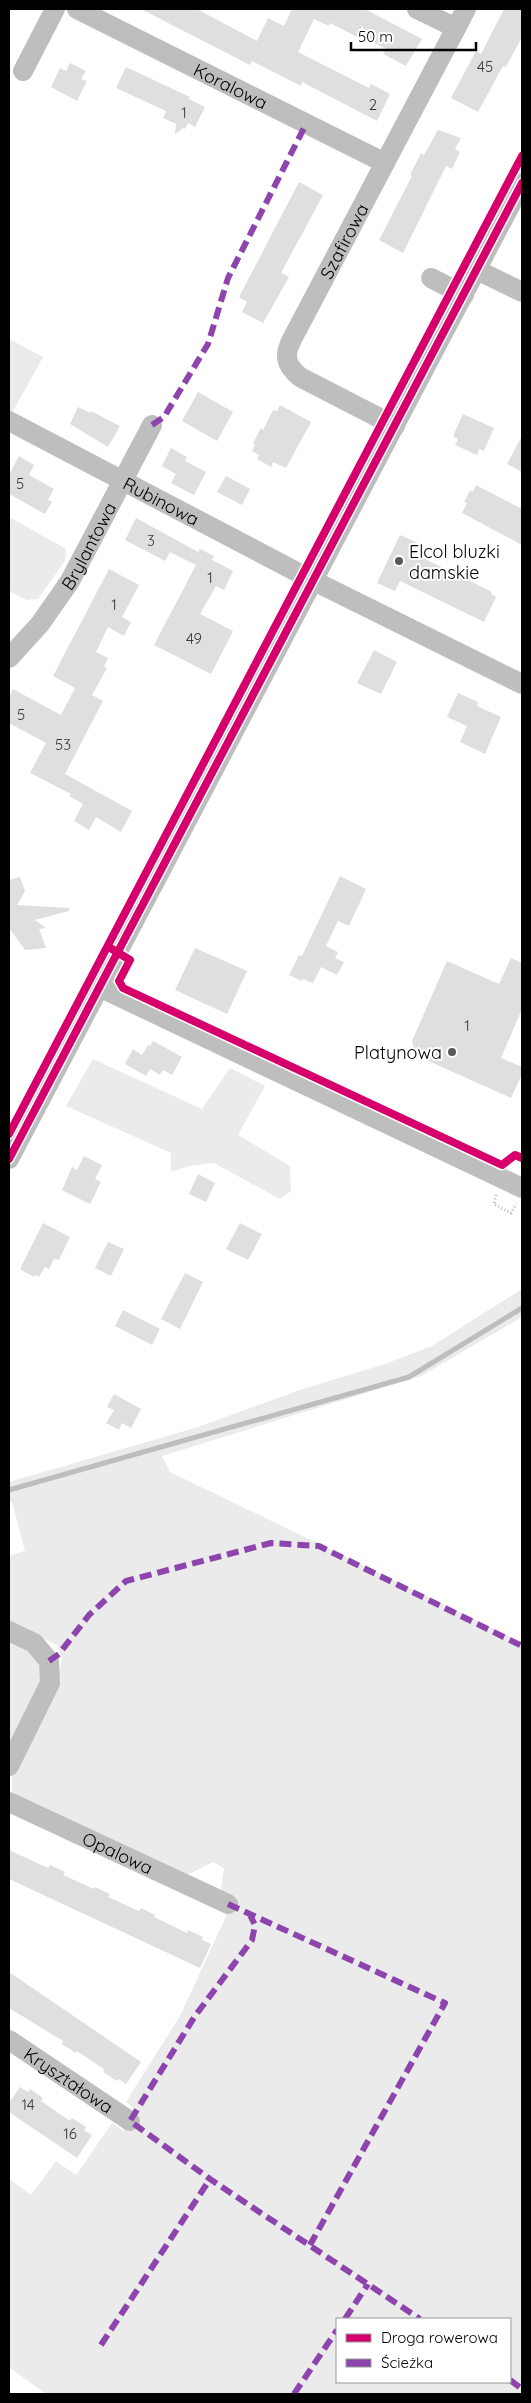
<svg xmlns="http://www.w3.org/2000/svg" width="531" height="2403" font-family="Quicksand,sans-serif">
<rect width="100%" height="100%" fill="#fff"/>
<path fill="#ebebeb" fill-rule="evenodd" d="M9,339L43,357L12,413L9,411Z
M9,517L66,549L65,561L38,599L27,600L9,591Z
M93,1059L202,1109L230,1068L265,1086L238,1135L290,1166L291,1191L280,1199L214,1163L189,1166L171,1172V1153L66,1106Z
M522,1289V1317L421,1376L162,1456L170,1472L522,1642V2394H46L9,2367V2179L31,2195L56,2161L76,2175L112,2123L123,2131L136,2110L126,2102L180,2016L234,1899L221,1889L224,1868L213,1862L185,1876L23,1803L12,1791V1776L40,1721L58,1677L62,1658L57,1645L9,1623V1556L25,1551L12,1502H9V1482L195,1428L300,1390L385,1364L432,1346ZM337,2319H510V2382H337Z
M9,1639L33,1651L44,1677L9,1748Z"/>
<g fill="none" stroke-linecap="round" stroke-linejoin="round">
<path stroke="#bebebe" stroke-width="5" d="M9,1490L409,1377L522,1308"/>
</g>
<path fill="#dfdfdf" d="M141,9H197L257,41L268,18L284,26L292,9H365L422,39L406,66L383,54L386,49L362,36L361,39L330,23L329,26L314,19L298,52L369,88L371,84L390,94L377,121L302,82L301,86L252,61L250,65Z
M504,9H522V37L506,67L503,66L478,112L451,98L476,51L481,54Z
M70,63L86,71L81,79L87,81L77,101L51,87L60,68L66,71Z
M126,67L190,97L189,99L205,107L195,127L188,123L185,129L183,128L175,134L176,124L163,118L166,111L116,88Z
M438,130L461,138L455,149L460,152L452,169L446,166L403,253L379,240L412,176L410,175L421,153L424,155Z
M299,182L323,195L281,273L289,277L263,323L242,312L247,302L239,297Z
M198,392L233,412L217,441L182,421Z
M280,405L311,422L286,468L273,462L271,467L257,459L259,455L252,451L255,445L253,443L261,428L263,430L273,410L277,411Z
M78,407L90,413L91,411L120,426L108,447L70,424Z
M463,414L494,428L484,451L479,449L477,455L455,445L458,439L453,436Z
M522,436V472L507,464Z
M171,448L187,457L185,461L206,472L194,495L171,483L176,474L162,466Z
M19,456L34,465L29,475L54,489L48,500L52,502L45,514L9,494V475Z
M226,476L250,489L242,505L217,492Z
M476,485L522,509V545L462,513L467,503L464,502L470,490L473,492Z
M136,518L198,552L200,549L214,556L212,560L233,571L224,590L216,586L200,614L233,631L211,674L154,645L196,565L170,552L165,561L125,540Z
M400,535L418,543L413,553L492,592L491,594L496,597L484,622L400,581L395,591L377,583Z
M109,569L139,585L122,617L131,622L124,636L108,627L96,652L108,658L104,666L107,668L92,695L103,701L65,774L132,811L121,832L96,817L89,830L74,821L83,804L69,796L71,794L30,773L46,743L9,723V697L13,689L61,715L75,688L53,676Z
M374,650L397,662L381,694L357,683Z
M458,693L478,702L477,706L501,717L485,754L460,742L467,726L447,717Z
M340,876L366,889L349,926L338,921L326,946L338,952L335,958L344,962L337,975L321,967L313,983L303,979L302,981L289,975L299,955L302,956Z
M20,877L25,891L17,905L69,908V911L35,920L46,928L39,929L46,948L25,950L9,928V880Z
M195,948L247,971L227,1014L175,990Z
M511,958L522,963V1009L501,1058L522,1067V1074L511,1098L415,1055L412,1041L447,961L499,984Z
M153,1041L182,1057L172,1075L163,1070L160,1075L150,1069L146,1076L125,1064L133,1049L142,1055L148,1045L150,1046Z
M84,1156L102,1165L95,1179L101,1182L90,1204L62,1190L72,1167L77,1170Z
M198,1174L215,1183L206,1202L189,1194Z
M43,1223L70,1237L59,1260L54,1259L49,1269L45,1267L39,1277L36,1275L34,1277L21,1270V1267Z
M240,1223L262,1234L248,1260L226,1249Z
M108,1242L124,1249L111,1276L95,1268Z
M185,1273L203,1282L180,1329L161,1319Z
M123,1310L160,1329L152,1345L115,1326Z
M114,1394L141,1409L131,1428L122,1423L119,1430L106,1423L114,1410L107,1407Z
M9,1850L48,1868L50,1865L65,1872L63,1875L94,1889L95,1887L110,1894L108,1897L139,1911L141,1908L155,1915L154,1917L187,1933L188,1930L203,1937L202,1940L211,1944L200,1968L9,1879Z
M9,1972L141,2062L126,2084L119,2079L117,2081L103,2072L105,2070L77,2051L76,2053L62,2044L63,2041L9,2008Z
M20,2087L28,2092L30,2089L43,2098L41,2101L70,2121L72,2118L86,2127L84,2130L92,2135L77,2158L9,2112V2103Z"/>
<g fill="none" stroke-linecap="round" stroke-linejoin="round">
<path stroke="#b9b9b9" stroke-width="3" stroke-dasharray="1 2.5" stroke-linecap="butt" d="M496,1195L494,1204L511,1213L516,1204"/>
<g stroke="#bebebe" stroke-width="20">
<path id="s1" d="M77,9L385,163"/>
<path d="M417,9L456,28"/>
<path d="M23,71L55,9"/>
<path d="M477,270L522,292"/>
<path d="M431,278L464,295"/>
<path id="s2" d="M9,421L314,581L522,684"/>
<path id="s3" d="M395,426L300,377C278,359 288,347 299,326L466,9"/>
<path id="s4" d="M9,658L40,624L70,581L152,425"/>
<path d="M99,987L522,1188"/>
<path d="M9,1159L522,183"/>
<path d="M9,1631L34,1643L49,1661L50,1683L9,1766"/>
<path id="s5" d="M9,1802L228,1904"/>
<path id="s6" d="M9,2040L130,2121"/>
</g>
<path stroke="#8e44ad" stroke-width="6" stroke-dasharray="12 6" stroke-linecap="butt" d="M152,425L164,417L208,344L228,278L306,124
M49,1661L59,1654L89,1615L126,1581L271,1543L319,1546L522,1646
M228,1904L445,2003L310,2245
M249,1913L255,1925L252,1940L195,2016L130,2121L210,2179L420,2319
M345,2319L368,2284
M101,2345L210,2179
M510,2380L522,2389
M294,2394L337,2330"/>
<g stroke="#fff" stroke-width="11">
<path id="cycleway" d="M112,949L130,960L119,981L123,988L502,1165L515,1155L522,1158
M9,1134L522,156
M9,1159L522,183"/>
</g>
<use href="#cycleway" stroke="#d6006c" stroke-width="8"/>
</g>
<g fill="#595959" stroke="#fff" stroke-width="2">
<circle cx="399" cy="561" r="5"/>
<circle cx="452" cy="1052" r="5"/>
</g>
<g text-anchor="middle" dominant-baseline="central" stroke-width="4" stroke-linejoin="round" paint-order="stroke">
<g font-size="15" fill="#383838">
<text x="485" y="66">45</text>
<text x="373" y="104">2</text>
<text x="184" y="112">1</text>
<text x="20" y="483">5</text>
<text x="151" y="540">3</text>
<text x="210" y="577">1</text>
<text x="114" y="604">1</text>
<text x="194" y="638">49</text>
<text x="21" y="714">5</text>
<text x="63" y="744">53</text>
<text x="467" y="1025">1</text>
<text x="28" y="2104">14</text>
<text x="70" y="2133">16</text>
</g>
<g font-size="18" fill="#000" stroke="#fff">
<text stroke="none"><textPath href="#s1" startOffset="172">Koralowa</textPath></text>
<text stroke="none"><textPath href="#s3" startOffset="261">Szafirowa</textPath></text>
<text stroke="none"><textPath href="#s2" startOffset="172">Rubinowa</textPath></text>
<text stroke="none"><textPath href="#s4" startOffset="138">Brylantowa</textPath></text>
<text stroke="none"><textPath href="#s5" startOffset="120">Opalowa</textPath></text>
<text stroke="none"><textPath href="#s6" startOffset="72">Kryształowa</textPath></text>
</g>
<g font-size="18" fill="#000" stroke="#fff" text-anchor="start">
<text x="409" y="551">Elcol bluzki<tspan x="409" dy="21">damskie</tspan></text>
<text x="442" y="1052" text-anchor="end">Platynowa</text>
</g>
</g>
<rect width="531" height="2403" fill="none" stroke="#000000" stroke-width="20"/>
<rect x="336" y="2318" width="175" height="65" fill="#ffffff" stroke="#999999"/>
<rect x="346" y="2334" width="25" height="8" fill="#d6006c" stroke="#999999"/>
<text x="381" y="2343" font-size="15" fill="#000000">Droga rowerowa</text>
<rect x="346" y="2359" width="25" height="8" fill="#8e44ad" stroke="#999999"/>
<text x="381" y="2368" font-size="15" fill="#000000">Ścieżka</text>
<path d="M351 42v8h125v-8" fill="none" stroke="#000000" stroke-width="2.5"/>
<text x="358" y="42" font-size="15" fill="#000000" stroke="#ffffff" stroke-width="4" paint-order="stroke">50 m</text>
</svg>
